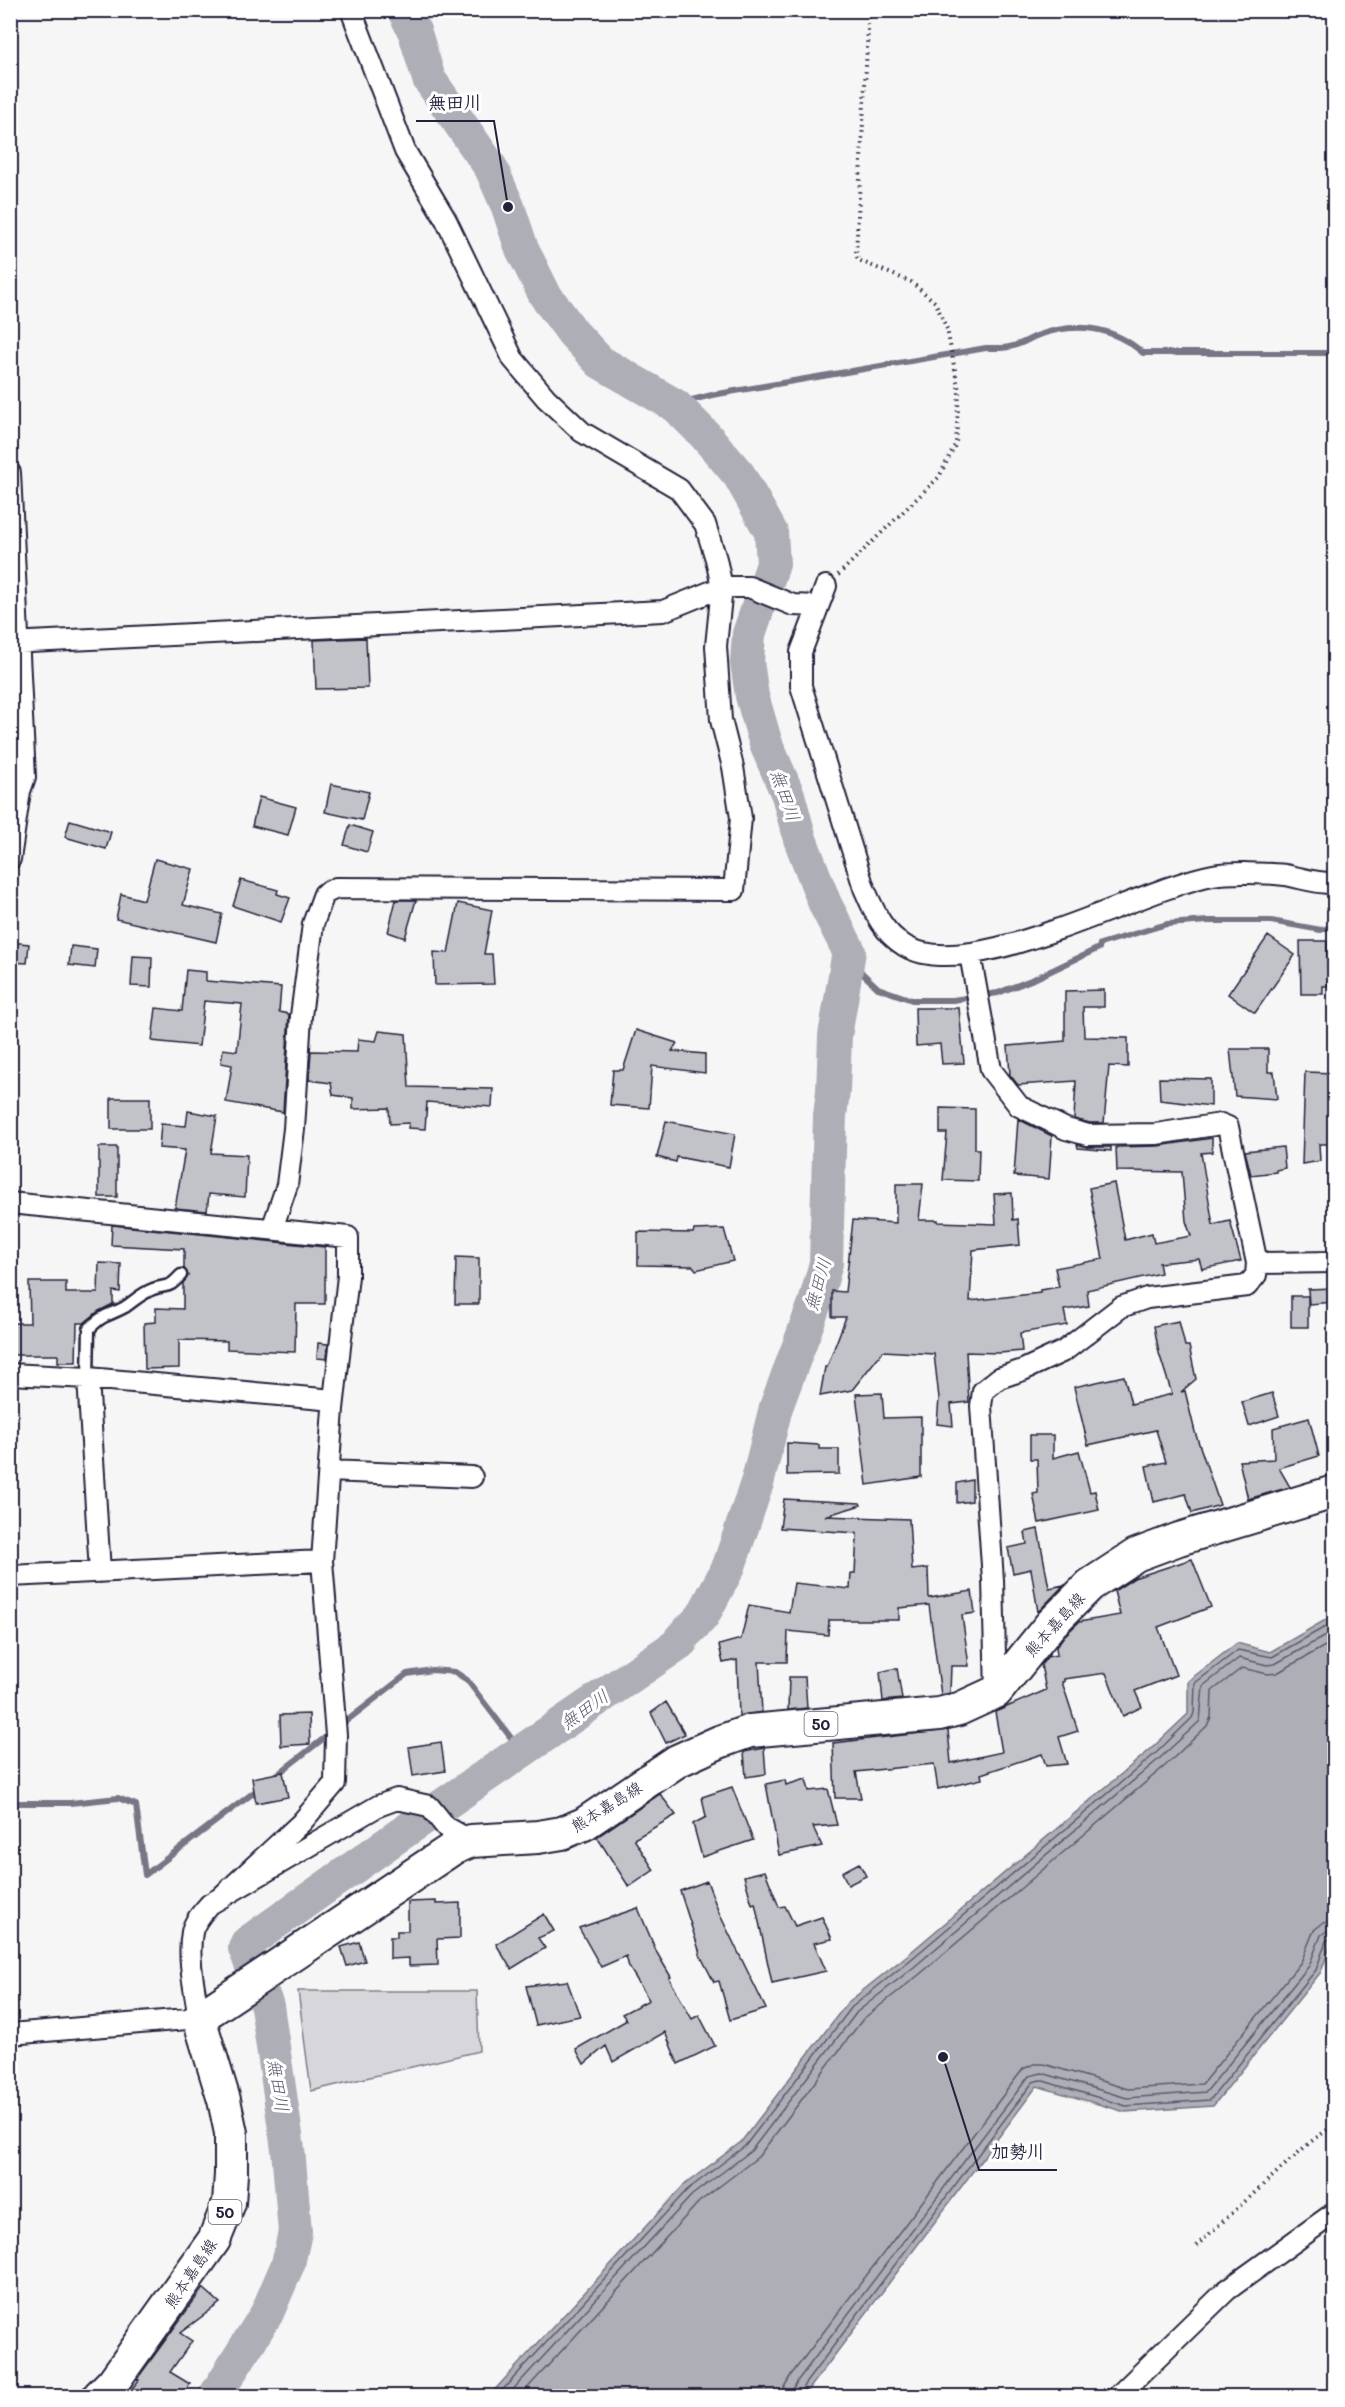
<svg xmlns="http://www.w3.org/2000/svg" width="1345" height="2407" font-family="Mali,'Klee One',sans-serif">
<rect width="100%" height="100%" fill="#f6f6f7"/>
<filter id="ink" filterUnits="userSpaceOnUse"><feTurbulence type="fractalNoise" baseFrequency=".0167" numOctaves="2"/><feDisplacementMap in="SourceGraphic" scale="12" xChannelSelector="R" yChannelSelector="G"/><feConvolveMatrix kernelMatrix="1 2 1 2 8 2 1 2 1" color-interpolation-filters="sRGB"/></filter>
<g filter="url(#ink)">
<path fill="#d7d7db" stroke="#7c7c8b" stroke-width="1.5" d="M298,1991H477L479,2051L311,2091Z"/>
<path fill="#aeaeb7" stroke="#767685" stroke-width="1.5" d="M1334,1615V1936L1321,1972L1213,2106L1125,2112L1037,2086L804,2396H489L684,2185L741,2142L847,2003L905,1957L1152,1748L1188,1714V1681L1237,1643L1270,1652Z"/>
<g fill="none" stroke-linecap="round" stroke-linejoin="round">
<path stroke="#5a5a6d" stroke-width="1.5" d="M497,2396L687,2190L745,2146L852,2007L909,1961L1156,1753L1192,1718L1194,1713L1195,1683L1238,1650L1272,1657L1334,1622
M507,2396L692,2195L751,2151L857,2012L914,1967L1160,1758L1200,1721L1203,1686L1239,1658L1267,1665L1275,1664L1334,1631
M520,2396L699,2202L758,2157L863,2019L920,1974L1166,1765L1207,1726L1211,1717L1212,1691L1242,1668L1268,1674L1277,1673L1334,1641
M783,2396L784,2387L791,2375L1023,2069L1034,2064H1044L1128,2089L1202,2084L1301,1962L1314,1930L1323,1923L1334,1921
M792,2396L793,2389L798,2380L1029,2076L1042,2073L1127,2098L1206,2092L1309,1966L1321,1935L1327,1931L1334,1930
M799,2396L804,2385L1033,2082L1040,2080L1126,2106L1210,2100L1316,1970L1326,1941L1334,1937"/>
<path stroke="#767685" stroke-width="6" d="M676,406L688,401L712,395L986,348C994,348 1005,349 1013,346C1022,344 1030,338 1039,335C1077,321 1113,327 1143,353H1334
M849,951L862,973L878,988L912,1000H953L998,993L1036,978L1099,948L1100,944L1167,924L1208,921H1271L1321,930L1334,926
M340,1726L407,1674L432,1670L455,1672L467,1680L521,1751
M274,1777L332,1732
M10,1803H70L118,1798L136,1805L145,1875L261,1787"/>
<path stroke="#aeaeb7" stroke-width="34" d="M215,2396L267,2313L288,2264L295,2232L288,2149L267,2006L245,1948L247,1943L398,1836L681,1642V1638L702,1617L729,1566L758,1480L776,1407L815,1303L826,1263L830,1116L833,1091L835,1036L849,951L825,904L800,839L788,795L766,744L752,696L747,662L749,634L773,564L771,532L739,475L705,435L676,406L600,362L573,333L545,295L522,249L508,207L491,168L429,79L415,33L404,10"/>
</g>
<path fill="#c2c2c9" stroke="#22223b" stroke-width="1.5" d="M366,638L368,688L316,689L314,640Z
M331,784L369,792L362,820L325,812Z
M259,797L296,807L288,835L252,826Z
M70,820L111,832L106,849L65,837Z
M350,825L373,832L367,852L344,845Z
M155,859L193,869L183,905L222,914L216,942L116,919L121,894L144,900Z
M241,880L278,890L277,894L290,898L281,922L233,906Z
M396,900H416L405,938L388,932Z
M458,903L492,910L484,954H492L494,984L435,985L434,952L448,953Z
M1268,936L1295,955L1255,1013L1228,994Z
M1300,941H1327L1328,986H1323V994H1301Z
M10,942L29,944L27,963L10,962Z
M71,946L97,949L95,968L69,965Z
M133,956L152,957L151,987L131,986Z
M186,970L206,972V981L281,987L279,1012L289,1014L283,1112L226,1102L232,1065L221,1063L223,1049L237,1051L242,1004L204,1001L199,1046L152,1041L156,1008L182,1011Z
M1104,990V1007H1083L1084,1037L1128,1038V1067L1109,1066L1104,1123H1090L1074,1119L1076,1081L1018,1085L1010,1075L1008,1046L1065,1041V991Z
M915,1008H959L964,1063L942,1064L940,1044L916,1046Z
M636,1030L677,1043L672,1051L705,1054V1073L652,1066L649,1108L610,1105L613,1070H623Z
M379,1031L406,1034L409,1087L493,1089L492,1107L427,1102L425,1129L408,1128L409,1123L390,1124L389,1108L353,1109V1098L333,1095L331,1083L309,1080L311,1051L357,1052L358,1039L376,1041Z
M1230,1049H1268V1072H1274L1277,1099L1235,1096Z
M1305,1072L1335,1073V1144H1319L1320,1161L1302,1164Z
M1159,1078L1211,1079V1106L1160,1100Z
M111,1098H150V1129H111Z
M940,1108L975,1109V1149H979L978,1181L943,1180L947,1133H940Z
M188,1111L217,1116L211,1153L247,1155L245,1197L209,1194L207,1211L175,1208L185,1150L159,1148L161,1124L186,1126Z
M1018,1119L1052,1136L1049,1179L1014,1176Z
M666,1121L735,1134L729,1167L677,1157L676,1162L657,1157Z
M1212,1138V1152L1201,1153L1213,1225L1230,1221L1241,1261L1202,1269L1199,1259L1159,1263L1161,1273L1087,1290L1089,1306L1064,1310L1067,1325L1020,1333L1022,1351L999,1353L966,1352L969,1402L951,1404L953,1426L937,1424L939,1398L934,1354L883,1351L852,1390L820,1396L825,1367H827L846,1317H832V1291L845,1292L853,1220L896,1223V1184H923L919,1220H938V1222L996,1224L994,1194L1012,1193L1013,1220L1018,1219L1020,1245L973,1250L970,1301L1040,1293V1290L1059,1287L1055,1268L1103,1259L1089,1188L1114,1183L1125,1240L1152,1233L1154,1243L1191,1236L1186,1221L1182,1172L1117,1171L1116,1147L1158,1146Z
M1077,1144L1088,1147H1111V1151L1078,1148Z
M99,1147H117V1197H99Z
M1283,1147L1285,1168L1276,1170V1172L1251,1175L1245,1151Z
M112,1225L325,1247V1304H296L295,1352L227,1349V1341L179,1340V1368L145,1369L144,1323L156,1322V1308L183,1309V1283L188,1276L184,1268V1249L111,1245Z
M724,1229L733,1261L696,1270L693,1266L638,1265V1232L693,1233L694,1230Z
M456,1257L479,1258V1304H455Z
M99,1263L121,1264L120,1292L113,1291V1304L99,1311L84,1323H77L76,1362H58V1355H10V1323H30L29,1282H66V1293H98Z
M1335,1288V1302L1309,1304L1308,1289Z
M1291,1296H1308V1327H1291Z
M1179,1321L1185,1346H1189L1196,1379L1181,1392L1185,1391L1195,1432L1220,1505L1192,1513L1186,1494L1154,1502L1146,1466L1166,1462L1156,1430L1088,1445L1074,1387L1124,1376L1131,1404L1172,1394L1159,1353L1154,1326Z
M318,1343L328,1344L327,1359L317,1358Z
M882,1393L884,1418L921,1417V1477L867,1485L856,1394Z
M1272,1393L1279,1416L1249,1426L1242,1402Z
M1309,1418L1319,1456L1279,1468L1290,1487L1248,1499L1239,1461L1274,1459L1273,1428Z
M1030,1435H1053V1458L1079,1451L1090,1492L1095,1491L1099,1510L1039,1523L1033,1494L1038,1493L1037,1459H1030Z
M787,1443L819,1445V1449H839V1474L787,1475Z
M972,1480V1501L957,1503V1483Z
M784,1499L860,1503L861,1505L825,1516L909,1519L912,1570L928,1568L929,1598L972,1591L975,1613L962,1615L969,1666H951L950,1693L941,1695L929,1605L899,1608V1620H829L828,1635L788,1631L787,1662H759L762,1712L739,1716L737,1660L723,1663L719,1645L741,1639L749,1605L789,1612L794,1583L850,1589L851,1573H855L857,1533L780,1528Z
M1038,1529L1049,1588L1064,1585L1038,1612L1031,1569L1013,1573L1008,1548L1027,1544L1025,1532Z
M1192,1559L1211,1607L1158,1627L1176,1675L1135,1691L1142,1707L1123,1716L1106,1673L1064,1679V1682H1062L1078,1731L1059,1737L1067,1764L1046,1766L1042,1754L981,1774L982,1779L938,1789L934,1764L856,1772L861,1798H835L833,1743L948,1730L951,1763L1002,1752L995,1712L1046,1690L1041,1665L1047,1657L1057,1655L1056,1647L1064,1636L1079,1622L1120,1615L1114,1591L1134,1578Z
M897,1668L902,1699L883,1701L880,1672Z
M789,1677H805L807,1708L788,1710Z
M666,1702L685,1734L666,1743L651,1713Z
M309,1714L310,1744L281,1746L280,1715Z
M441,1742L445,1771L413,1776L409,1747Z
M764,1748L766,1774L746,1777L744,1752Z
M283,1772L288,1797L256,1803L252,1778Z
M806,1779L809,1791L828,1789L837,1825L813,1827L822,1846L779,1855L766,1784L785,1780L786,1785Z
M732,1787L753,1840L702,1857L693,1824L706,1817L702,1797Z
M660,1794L676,1815L634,1839L654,1870L629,1887L597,1837Z
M859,1863L866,1876L848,1885L842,1872Z
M765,1871L779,1907L785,1906L795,1926L822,1917L832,1939L814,1943L826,1971L772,1983L755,1903L752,1904L744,1876Z
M707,1881L719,1913L766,2009L730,2020L719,1981L714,1982L699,1953H700L680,1891Z
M436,1901V1904L460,1903V1938L437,1939L438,1965L409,1966V1958L390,1959V1937H397V1931H408V1902Z
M638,1908L657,1953L671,1977L669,1978L692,2019L699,2015L715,2046L678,2064L665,2032L613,2062L606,2046L584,2064L576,2049L627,2020L622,2014L649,2000L629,1967L626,1956L601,1967L579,1928Z
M544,1914L554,1931L538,1938L545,1948L511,1969L496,1944Z
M359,1942L365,1961L347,1966L341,1947Z
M567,1981L580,2016L536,2025L526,1986Z
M203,2288L220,2303L180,2333L192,2341L170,2372L190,2384L182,2397H125L139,2380L137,2379Z"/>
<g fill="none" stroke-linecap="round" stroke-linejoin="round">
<g stroke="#22223b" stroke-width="15">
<path id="lane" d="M88,1378L89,1329C104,1313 109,1316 125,1307C134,1301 142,1293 153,1289C169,1284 168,1289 181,1275"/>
</g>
<g stroke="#22223b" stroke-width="24">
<path id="street" d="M10,473L25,777L20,791L10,859
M826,586L801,652V686L864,888C874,911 882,932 905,946C970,985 1138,889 1213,875C1228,872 1269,873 1285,875C1302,878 1318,884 1334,883
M10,643L663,611L722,587H749L793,605L818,606
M970,954L991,1070L1019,1106L1066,1129L1088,1135L1156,1134L1221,1124L1228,1127L1257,1263L1256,1275L1247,1286L1147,1298L1121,1307L1064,1351L1023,1370L999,1378L983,1391L981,1406L993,1580L996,1692
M10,1203L348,1237V1276L333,1409L322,1561L336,1735L335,1783L301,1823L220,1898
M272,1229L287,1185L294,1129L301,1016L313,924L324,894L336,888L734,890L741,818L733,767L721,720L716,646L722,587L716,559L705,524L679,489L582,432L546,398L513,359L446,220L405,151L351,10
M1257,1263L1334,1262
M10,1374L88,1378L334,1400
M88,1378L100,1572
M329,1471L472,1477
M10,1576L322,1561
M10,2034L199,2018C195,1991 187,1959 192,1932C194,1921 203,1912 210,1904L378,1806L397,1799L429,1806L446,1827L471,1841
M1118,2396L1227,2290L1334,2213"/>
</g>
<g stroke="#22223b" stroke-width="36">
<path id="primary" d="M99,2396L113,2382L214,2240L229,2203L231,2174V2133L224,2100L199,2018L452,1849L471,1841L538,1837L562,1833L584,1824L677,1761L719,1742L750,1731L939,1714L959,1709L996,1692L1051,1624L1090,1585L1136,1555L1179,1539L1334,1492"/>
</g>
<path stroke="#22223b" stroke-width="4" stroke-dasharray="1.5 4.5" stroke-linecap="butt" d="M838,575L939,477L956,443L959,391L947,329L935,302L911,282L858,260L856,253L869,10
M1196,2246L1309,2143L1334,2125"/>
<use href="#lane" stroke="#fff" stroke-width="10"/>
<use href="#street" stroke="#fff" stroke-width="20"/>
<use href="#primary" stroke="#fff" stroke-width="32"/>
</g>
</g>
<g text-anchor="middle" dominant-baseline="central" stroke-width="6" stroke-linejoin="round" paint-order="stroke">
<g fill="#fff" stroke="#646476" stroke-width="1.5">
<rect x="804.5" y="1712" width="33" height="24" rx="4.5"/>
<rect x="208.5" y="2200" width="33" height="24" rx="4.5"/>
</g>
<g font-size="15" font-weight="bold" fill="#22223b">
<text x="821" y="1724">50</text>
<text x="225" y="2212">50</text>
</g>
<g font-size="16" fill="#22223b" stroke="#fff">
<text transform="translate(1054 1624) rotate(-48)">熊本嘉島線</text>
<text transform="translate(606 1806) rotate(-32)">熊本嘉島線</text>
<text transform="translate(190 2273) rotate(-56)">熊本嘉島線</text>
</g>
<g font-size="18" font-style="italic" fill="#5a5a6d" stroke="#fff">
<text transform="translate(786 795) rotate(71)">無田川</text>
<text transform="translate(817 1284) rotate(-74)">無田川</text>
<text transform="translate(584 1709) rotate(-35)">無田川</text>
<text transform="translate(279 2085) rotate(81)">無田川</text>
</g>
</g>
<path fill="none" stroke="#22223b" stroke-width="2" d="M508 207L494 121H416M943 2057L979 2170H1057"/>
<g fill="#22223b" stroke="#fff" stroke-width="2">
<circle cx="508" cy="207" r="6"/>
<circle cx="943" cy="2057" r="6"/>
</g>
<g font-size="18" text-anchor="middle" font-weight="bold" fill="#22223b" stroke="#fff" stroke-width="6" stroke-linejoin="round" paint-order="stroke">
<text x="455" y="109">無田川</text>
<text x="1018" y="2158">加勢川</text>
</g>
<rect width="1345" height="2407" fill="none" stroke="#fff" stroke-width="36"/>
<rect x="18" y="18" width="1309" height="2371" fill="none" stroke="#22223b" stroke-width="2" filter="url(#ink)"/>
</svg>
